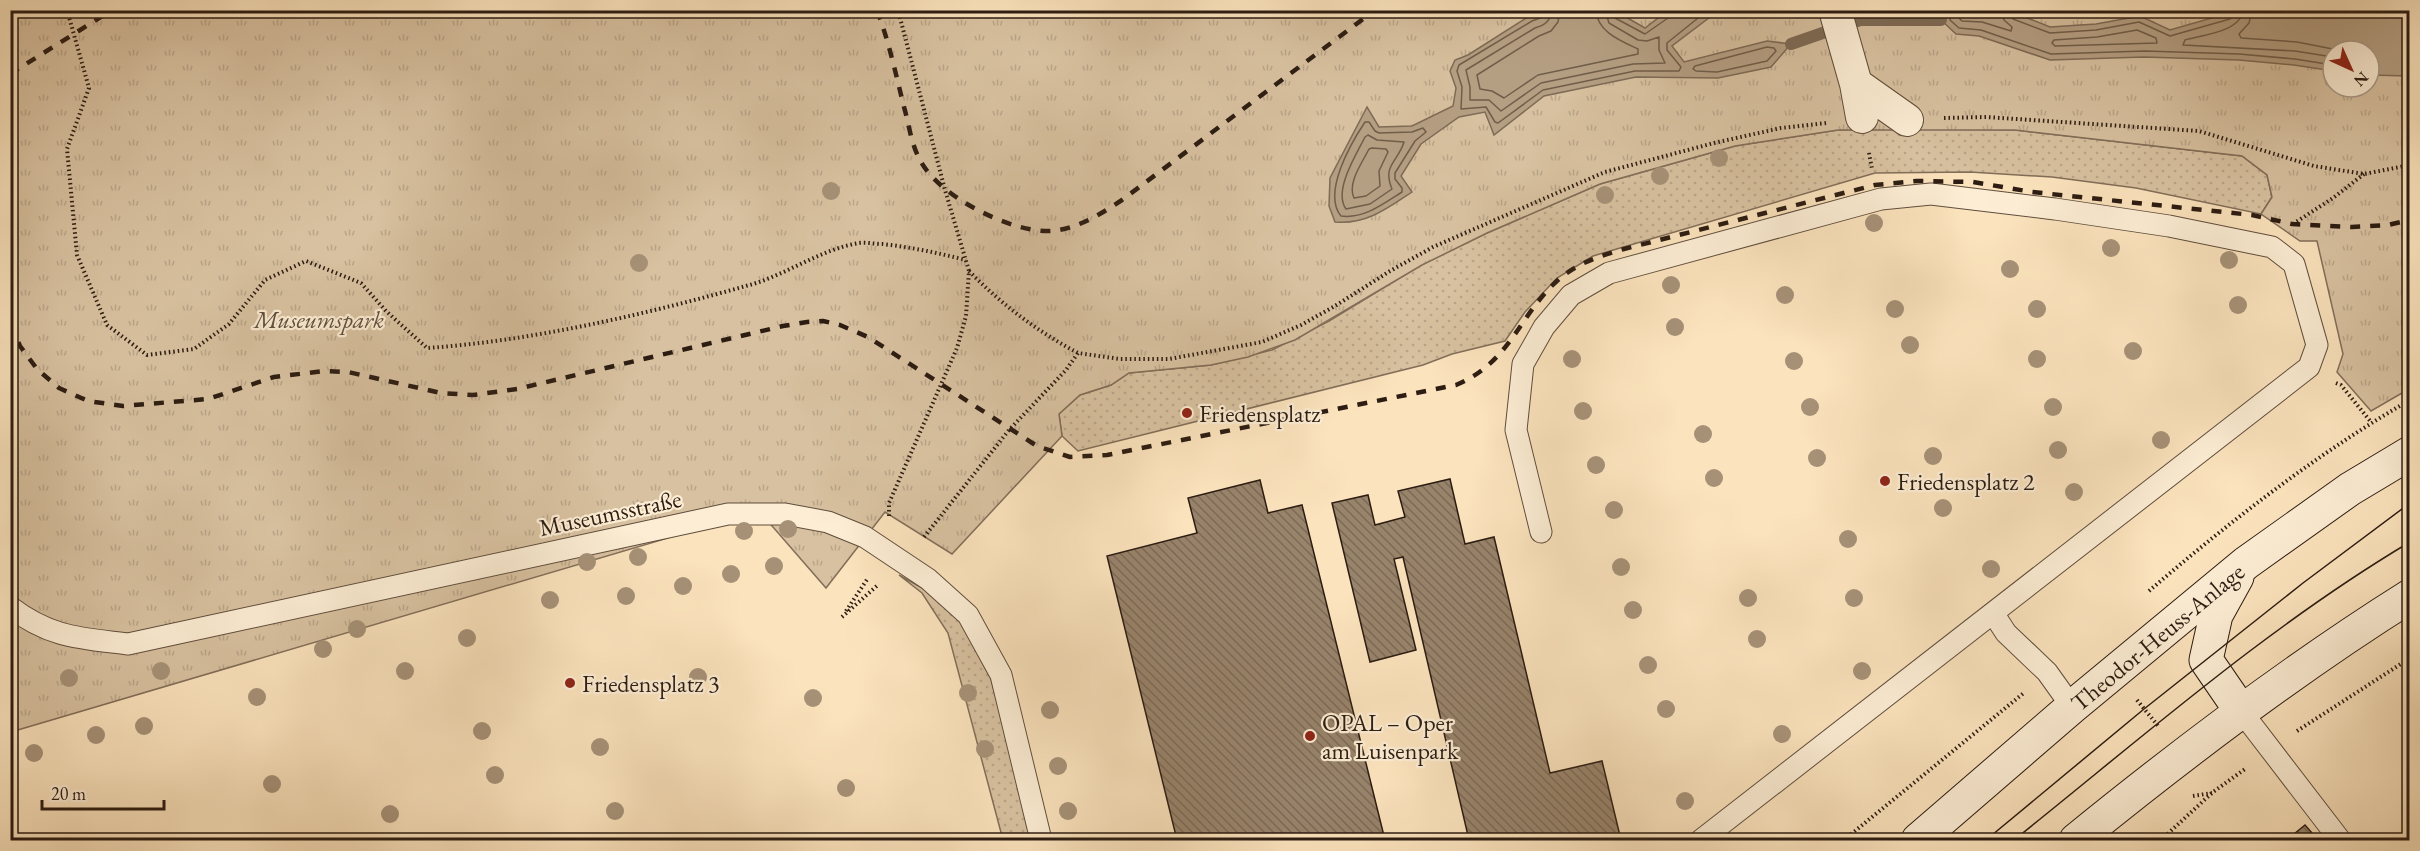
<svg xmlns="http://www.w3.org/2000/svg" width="2420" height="851" font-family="'EB Garamond',serif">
<defs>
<pattern id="grass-dots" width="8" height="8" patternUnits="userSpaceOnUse" patternTransform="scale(1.5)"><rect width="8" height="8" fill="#d8c1a0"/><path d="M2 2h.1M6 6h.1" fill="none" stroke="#baa589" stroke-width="1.8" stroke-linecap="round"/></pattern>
<pattern id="park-tufts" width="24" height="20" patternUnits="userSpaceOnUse" patternTransform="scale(1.5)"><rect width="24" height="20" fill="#d8c1a0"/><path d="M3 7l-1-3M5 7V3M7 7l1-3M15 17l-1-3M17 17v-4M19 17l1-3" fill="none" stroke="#baa589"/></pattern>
<pattern id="building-back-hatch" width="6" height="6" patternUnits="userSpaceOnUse" patternTransform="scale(1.5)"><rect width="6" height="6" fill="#98836b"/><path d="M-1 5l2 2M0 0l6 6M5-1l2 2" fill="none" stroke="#7c6a57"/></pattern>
</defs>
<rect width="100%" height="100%" fill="#fbe3bd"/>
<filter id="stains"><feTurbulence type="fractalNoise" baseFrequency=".00333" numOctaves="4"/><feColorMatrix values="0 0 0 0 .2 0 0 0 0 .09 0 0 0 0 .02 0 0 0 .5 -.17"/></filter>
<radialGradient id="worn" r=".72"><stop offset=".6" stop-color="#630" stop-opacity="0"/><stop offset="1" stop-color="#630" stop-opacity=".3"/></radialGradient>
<path fill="url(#grass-dots)" stroke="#826e59" stroke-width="1.5" d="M1922,129L2015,130L2242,156L2267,175L2272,197L2261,214L2136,188L2052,177L1970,172L1875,173L1593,256L1557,278L1525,312L1505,341L1452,354L1423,365L1078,451L1062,436L1059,414L1080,395L1111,385L1129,373L1211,365L1272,350L1329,321L1421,265L1487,233L1600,184L1735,146L1838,130Z
M899,575L924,589L961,622L991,679L1033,840H1003L948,633L922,593Z"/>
<path fill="url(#park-tufts)" stroke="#826e59" stroke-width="1.5" fill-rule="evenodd" d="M11,11H2409V389L2371,411L2337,372L2343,354L2317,241H2300L2261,214L2272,197L2267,175L2242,156L2015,130H1838L1735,146L1600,184L1487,233L1422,265L1295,340L1248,357L1211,365L1129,373L1111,385L1080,395L1059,414L1062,436L952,554L885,512L826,588L759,511L11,732ZM2333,51H2369V87H2333Z"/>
<path fill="#b59f83" stroke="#7e6b56" stroke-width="1.5" d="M1551,10L1618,11L1617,12L1645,28L1667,11H1718L1672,46L1684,62L1767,41L1791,44L1771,67L1718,78L1636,77L1544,96L1494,135L1485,112L1459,117L1421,144L1401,176L1412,192C1388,208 1366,225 1335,222L1329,206L1330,178L1367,107L1379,127L1412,126L1453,106L1456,88L1450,71L1455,60L1468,55L1531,15Z
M1947,11H2010L2050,27L2096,24L2140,16L2170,30L2236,11H2409V76L2369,75V51H2333V71L2294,65L2239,60L2144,57L2050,60L1979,36L1956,34L1941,20Z"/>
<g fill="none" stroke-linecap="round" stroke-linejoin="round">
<path stroke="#705e4a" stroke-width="1.5" d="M1544,10L1540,18L1532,21L1459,65L1457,71L1462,87L1461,109L1486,107L1495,122L1498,123L1543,90L1635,71H1679L1681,67L1667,50V43L1708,10
M1551,10C1551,21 1545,25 1535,28L1466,70L1470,87V100H1489L1501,111L1541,83L1633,64L1665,63L1659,50V37L1647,41L1638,40L1609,23L1605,10
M1560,10L1558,22L1551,31L1539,36L1477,75L1480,89L1492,91L1504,98L1538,75L1638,54V49C1621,41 1597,32 1596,10
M1612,10L1615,18L1645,34L1668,18L1670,10
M1952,10L1950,20L1959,28L1981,30L2051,54L2145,51L2239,54L2295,59L2333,65
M1960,10L1959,18L1962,21L1982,22L2011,31L2012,27L2004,20L2002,10
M2010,10L2013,19L2050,33L2096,30L2139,22L2170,36L2230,19L2234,15L2235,10
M2243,10C2241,32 2202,35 2185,40L2183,45L2295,51L2333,57
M2252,10L2249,23L2239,34L2241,38L2297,42L2343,51
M2137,30L2156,38L2157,43L2055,46L2052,43L2054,40L2097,37Z
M1767,47L1774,48L1776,51L1767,61L1717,72L1696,71L1693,69L1695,66Z
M1365,122H1369L1375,131L1379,133L1412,132L1423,128L1426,132L1415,141L1395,173V179L1402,188V192C1383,204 1364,219 1341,216C1322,193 1351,143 1365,122Z
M1368,135L1377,140L1404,142C1398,162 1382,165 1392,189L1370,204L1346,209C1333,191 1356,155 1365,137Z
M1372,148L1386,149L1388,152L1379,171L1380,186L1366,196L1354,198C1347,183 1362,163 1369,149Z"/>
<path stroke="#7e6b56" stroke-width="12" d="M1791,44L1860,20H1941"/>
</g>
<path fill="url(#building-back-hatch)" stroke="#2c1c12" stroke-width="1.5" d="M1450,479L1465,544L1494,537L1550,773L1602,761L1621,840H1469L1403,557L1394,559L1416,650L1370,662L1332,503L1368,495L1375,525L1405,517L1398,491Z
M1260,480L1268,513L1302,505L1385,840H1177L1107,556L1197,533L1188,498Z
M2305,825L2318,840H2299L2294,834Z"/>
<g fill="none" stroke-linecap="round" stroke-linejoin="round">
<g stroke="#604e3d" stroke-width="23">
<path id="service" d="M1541,532L1516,430L1523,364L1544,327L1571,295L1609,273L1881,199L1931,194L2055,209L2169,226L2272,247L2294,264L2317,345L2309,367L1701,840
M10,607C51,638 80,638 128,644L728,514H785L828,522L865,537L928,579L968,615L1001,675L1041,840
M1993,613L2006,633L2047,672L2072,707
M2241,711L2340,840"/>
</g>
<g stroke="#604e3d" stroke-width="34">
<path id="pedestrian" d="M1835,10L1856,84L1862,117
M1856,84L1907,120"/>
</g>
<g stroke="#2c1c12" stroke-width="35">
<g id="secondary">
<path d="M2237,577L2216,615L2206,660L2241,711"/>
<path id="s1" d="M1918,840L2072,707L2246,563L2350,489L2410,453"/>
<path d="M2076,840C2183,753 2292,670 2410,596"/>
</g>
</g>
<path stroke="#2c1c12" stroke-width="4" stroke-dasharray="1.5 3" stroke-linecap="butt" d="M67,10L89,88L67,149L77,255L107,325L147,355L194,349L229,324L265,280L306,261L361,283L386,311L427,348C533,341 651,313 753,284C789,273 822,249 859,243C866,242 874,244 882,244C911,247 938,253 966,260
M1944,118L1986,117L2199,131L2314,166L2364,174L2410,165
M1869,153L1872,169
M2293,224L2333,198L2364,174
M969,271C1002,305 1037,331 1078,353
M2336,383L2341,385L2371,422
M889,516V503L957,348L966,316L969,271L945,190L898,10
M924,537L1009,430L1066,370L1078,353L1120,359H1169L1262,342L1301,325L1335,306L1390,271L1433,247L1605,172L1714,143L1781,128L1826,123
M2149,591C2229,522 2318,453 2410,400
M846,611L868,578
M842,617L879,584
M2137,700L2159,727
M2297,731L2410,658
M2193,796L2212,793
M1844,840L2025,692
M2161,840L2213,792L2245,769"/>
<use href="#service" stroke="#fcedd4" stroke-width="21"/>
<use href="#pedestrian" stroke="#fcedd4" stroke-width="32"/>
<use href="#secondary" stroke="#fcedd4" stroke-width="33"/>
<path stroke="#2c1c12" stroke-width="1.5" d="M1986,840L2144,709L2303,583L2410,503
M2014,840C2143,737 2267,627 2410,542"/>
<path stroke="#2c1c12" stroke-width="4.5" stroke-dasharray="10 10" stroke-linecap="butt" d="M877,10C889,42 896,75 904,107C909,124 911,144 920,160C938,196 1011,233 1051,231C1077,229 1101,214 1122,200L1375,10
M10,74L112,10
M10,324L20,346L37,369L59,388L88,401L123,406L208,399L274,377L324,371L348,372L441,393L473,395L517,389L783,326L807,322L823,321L840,325L868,337L1037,446L1070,457L1107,455L1456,385C1511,362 1518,316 1558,280C1577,263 1600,256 1624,249L1875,185L1917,181L1973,182L2032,192L2252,215L2292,224L2352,227L2388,225L2410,220"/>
</g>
<g fill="#a69177">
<circle cx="1719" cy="158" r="9"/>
<circle cx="1660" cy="176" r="9"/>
<circle cx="831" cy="191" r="9"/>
<circle cx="1605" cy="195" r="9"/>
<circle cx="1874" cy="223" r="9"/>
<circle cx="2111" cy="248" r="9"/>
<circle cx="2229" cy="260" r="9"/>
<circle cx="639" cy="263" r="9"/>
<circle cx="2010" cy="269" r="9"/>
<circle cx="1671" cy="285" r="9"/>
<circle cx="1785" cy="295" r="9"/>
<circle cx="2238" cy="305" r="9"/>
<circle cx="1895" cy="309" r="9"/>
<circle cx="2037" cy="309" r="9"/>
<circle cx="1675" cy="327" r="9"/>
<circle cx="1910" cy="345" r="9"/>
<circle cx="2133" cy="351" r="9"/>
<circle cx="1572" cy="359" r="9"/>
<circle cx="2037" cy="359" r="9"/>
<circle cx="1794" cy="361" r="9"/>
<circle cx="1810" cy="407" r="9"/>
<circle cx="2053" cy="407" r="9"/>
<circle cx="1583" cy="411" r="9"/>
<circle cx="1703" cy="434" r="9"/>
<circle cx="2161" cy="440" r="9"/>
<circle cx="2058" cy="450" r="9"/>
<circle cx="1933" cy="456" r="9"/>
<circle cx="1817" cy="458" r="9"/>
<circle cx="1596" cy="465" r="9"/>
<circle cx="1714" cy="478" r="9"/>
<circle cx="2074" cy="492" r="9"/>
<circle cx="1943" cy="508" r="9"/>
<circle cx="1614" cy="510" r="9"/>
<circle cx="788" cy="529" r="9"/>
<circle cx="744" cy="531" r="9"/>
<circle cx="1848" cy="539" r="9"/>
<circle cx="638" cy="557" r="9"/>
<circle cx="587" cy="562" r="9"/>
<circle cx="774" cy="566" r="9"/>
<circle cx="1621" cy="567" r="9"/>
<circle cx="1991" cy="569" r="9"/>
<circle cx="731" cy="574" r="9"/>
<circle cx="683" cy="586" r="9"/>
<circle cx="626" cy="596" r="9"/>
<circle cx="1748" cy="598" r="9"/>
<circle cx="1854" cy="598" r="9"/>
<circle cx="550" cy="600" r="9"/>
<circle cx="1633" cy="610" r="9"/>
<circle cx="357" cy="629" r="9"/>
<circle cx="467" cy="638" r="9"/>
<circle cx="1757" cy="639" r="9"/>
<circle cx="323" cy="649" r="9"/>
<circle cx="1648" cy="665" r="9"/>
<circle cx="161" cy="671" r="9"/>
<circle cx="405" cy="671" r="9"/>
<circle cx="1862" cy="671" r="9"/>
<circle cx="698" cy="677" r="9"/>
<circle cx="69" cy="678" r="9"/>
<circle cx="968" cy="693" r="9"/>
<circle cx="257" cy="697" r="9"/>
<circle cx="813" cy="698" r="9"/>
<circle cx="1666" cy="709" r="9"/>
<circle cx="1050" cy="710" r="9"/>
<circle cx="144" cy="726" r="9"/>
<circle cx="482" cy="731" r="9"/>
<circle cx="1782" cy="734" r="9"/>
<circle cx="96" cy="735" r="9"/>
<circle cx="600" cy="747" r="9"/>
<circle cx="985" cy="749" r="9"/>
<circle cx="34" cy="753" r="9"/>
<circle cx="1058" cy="766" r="9"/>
<circle cx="495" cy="775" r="9"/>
<circle cx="272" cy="784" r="9"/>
<circle cx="846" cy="788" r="9"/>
<circle cx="1685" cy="801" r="9"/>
<circle cx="615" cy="811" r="9"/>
<circle cx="1068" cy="811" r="9"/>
<circle cx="390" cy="814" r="9"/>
</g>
<g fill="#8f2418" stroke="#fcedd4" stroke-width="2">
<circle cx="1187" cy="413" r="6"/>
<circle cx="1885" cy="481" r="6"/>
<circle cx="570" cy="683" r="6"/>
<circle cx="1310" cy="736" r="6"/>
</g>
<g text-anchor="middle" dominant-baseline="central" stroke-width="4.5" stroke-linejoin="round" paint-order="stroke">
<g font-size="24" font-style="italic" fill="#604e3d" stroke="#fcedd4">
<text x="319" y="319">Museumspark</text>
</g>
<g font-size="24" fill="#2c1c12" stroke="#fcedd4" text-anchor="start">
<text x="1199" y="413">Friedensplatz</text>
<text x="1897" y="481">Friedensplatz 2</text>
<text x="582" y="683">Friedensplatz 3</text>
<text x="1322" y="722">OPAL – Oper<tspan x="1322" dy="28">am Luisenpark</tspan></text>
</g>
<g font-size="24" fill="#2c1c12" stroke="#fcedd4">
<text transform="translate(610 513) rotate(-12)">Museumsstraße</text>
<text stroke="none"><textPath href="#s1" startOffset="314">Theodor-Heuss-Anlage</textPath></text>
</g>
</g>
<rect width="2420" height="851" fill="none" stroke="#fbe3bd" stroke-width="36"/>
<rect x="12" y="12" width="2396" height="827" fill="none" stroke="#2c1c12" stroke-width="3"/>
<rect x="18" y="18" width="2384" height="815" fill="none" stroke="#2c1c12" stroke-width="1.5"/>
<g transform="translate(2351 69) rotate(135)"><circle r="28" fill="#fcedd4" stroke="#a99986" stroke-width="1.5"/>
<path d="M0-4.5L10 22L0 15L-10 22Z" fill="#8f2418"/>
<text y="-9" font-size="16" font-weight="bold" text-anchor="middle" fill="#2c1c12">N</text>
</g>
<path d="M42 800v9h122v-9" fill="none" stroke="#2c1c12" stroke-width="3"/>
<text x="51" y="800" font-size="18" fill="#2c1c12" stroke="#fcedd4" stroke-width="4.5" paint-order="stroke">20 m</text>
<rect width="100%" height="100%" filter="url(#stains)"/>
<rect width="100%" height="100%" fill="url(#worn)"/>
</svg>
